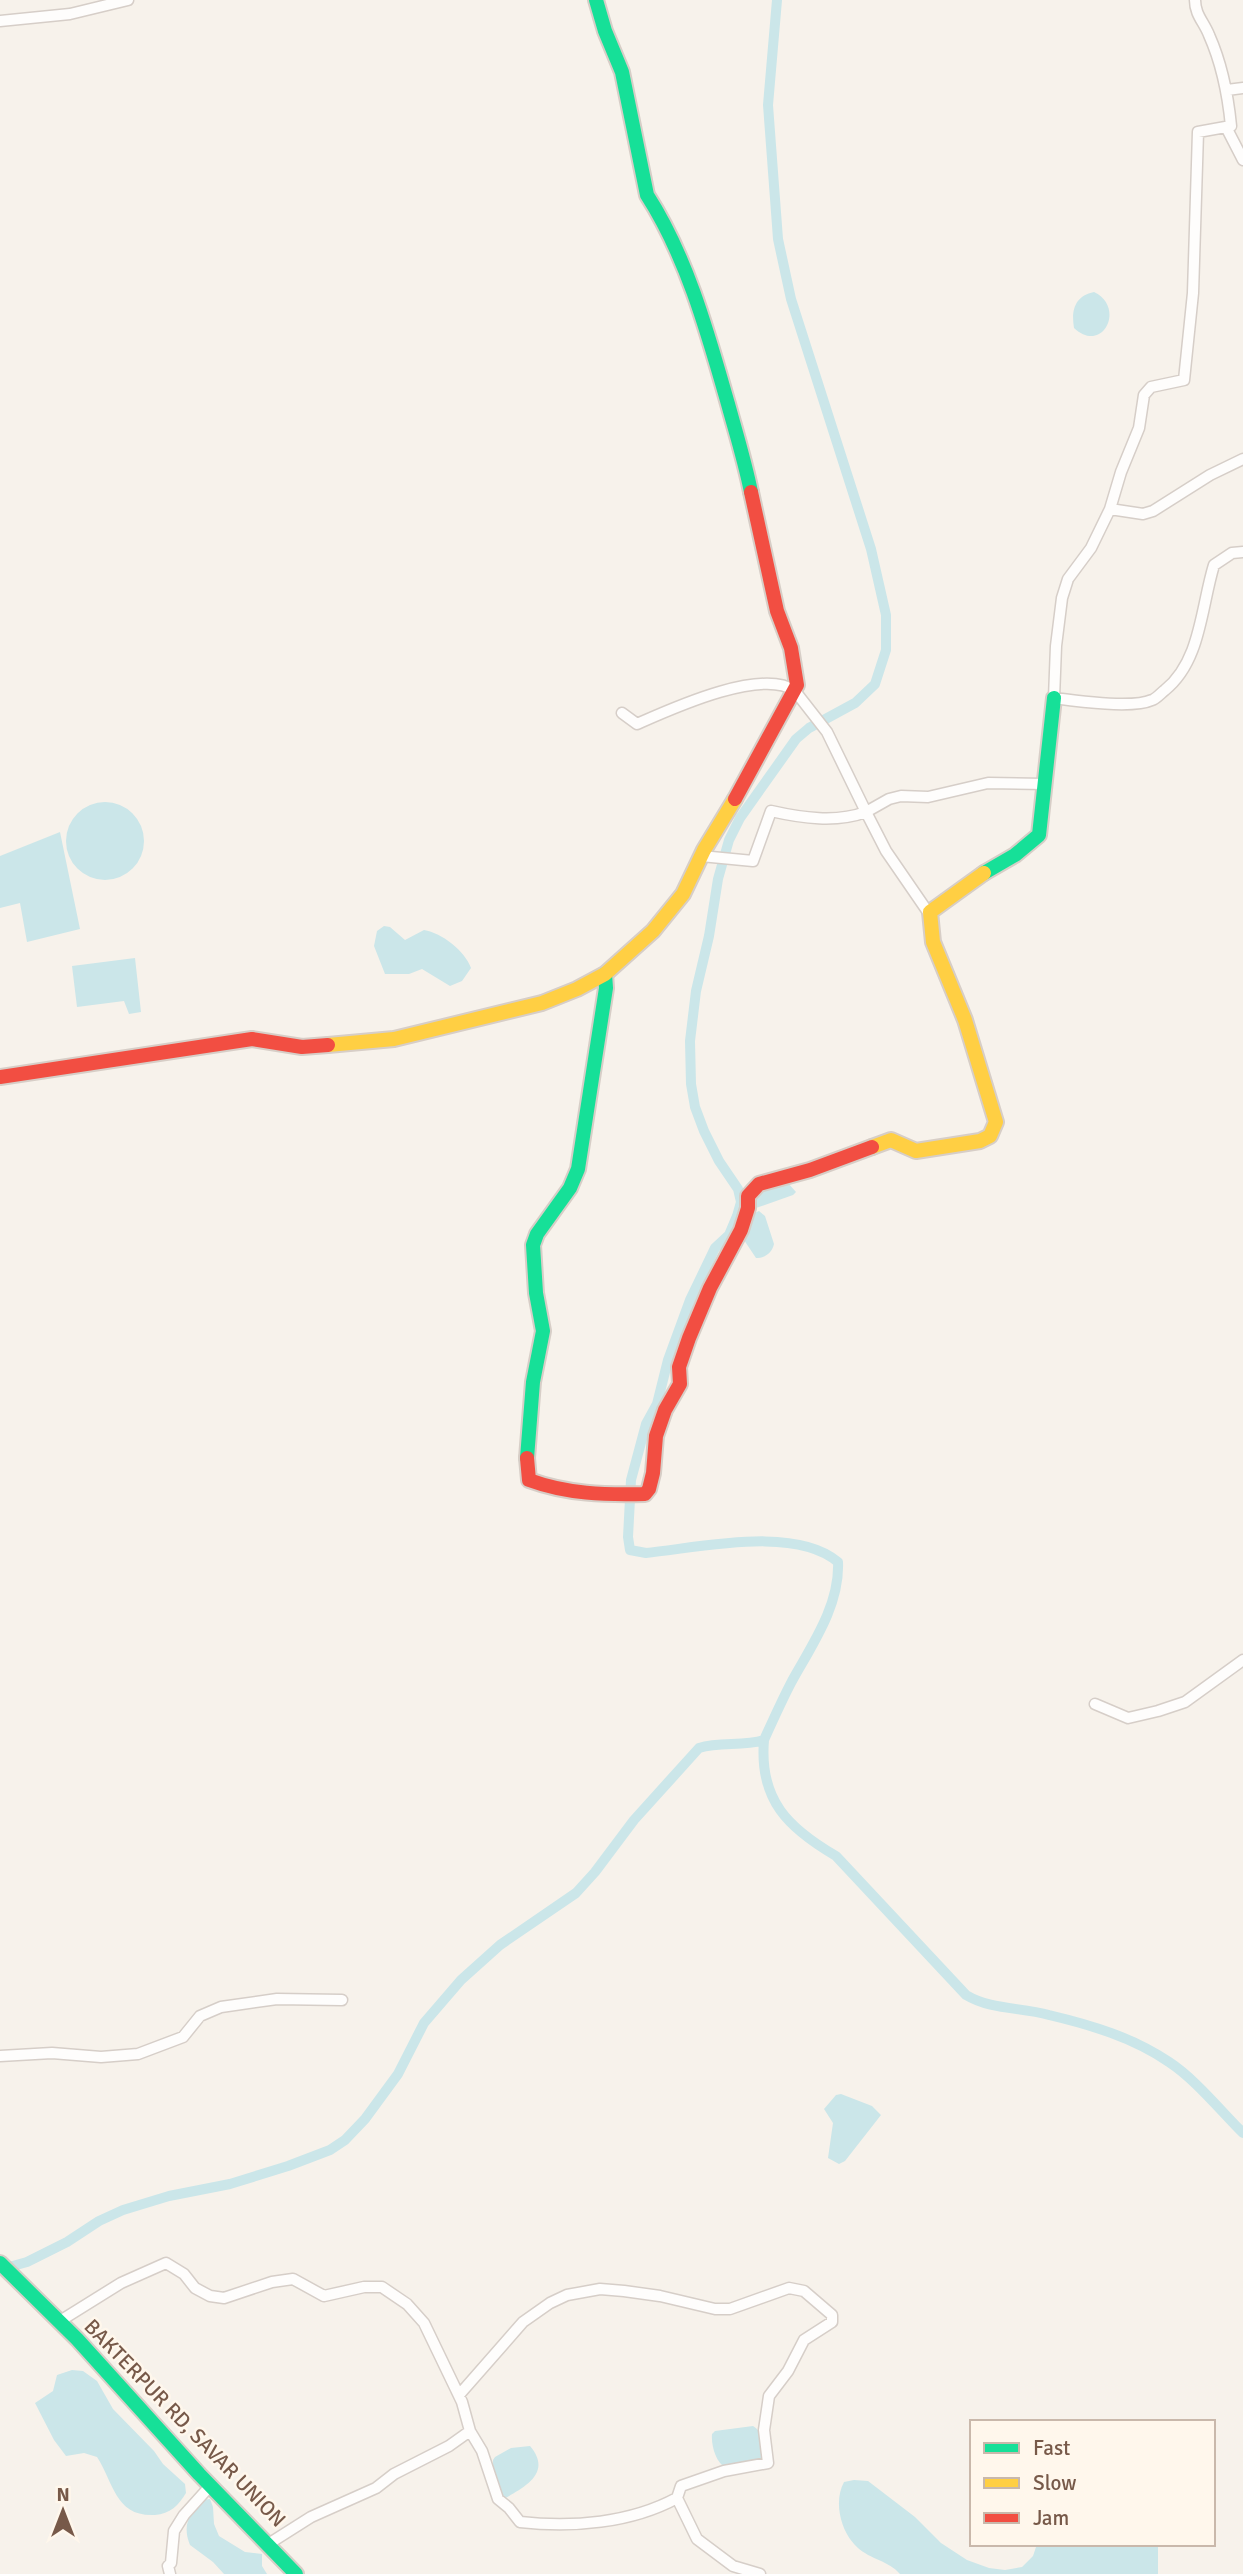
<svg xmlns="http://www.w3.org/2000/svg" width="1243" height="2574" font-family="Signika,sans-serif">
<rect width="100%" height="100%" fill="#f7f2eb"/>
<path fill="#cbe6e9" d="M1094,292C1126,307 1103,355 1074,328C1071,310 1075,296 1094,292Z
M66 841a39 39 0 1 1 78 0a39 39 0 1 1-78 0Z
M60,832L80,929L27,942L20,903L0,908V856Z
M384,926L390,927L405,940L424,930C442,933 465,951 471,968L462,981L450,986L422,969L409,974H385L374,946L377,931Z
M135,958L141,1012L129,1014L124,1001L77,1007L72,966Z
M788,1183L796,1192L793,1195L756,1208L752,1207L754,1192Z
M759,1211L765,1216L774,1244C772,1253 765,1258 756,1258L742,1237L752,1214Z
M841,2094L872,2106L881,2115L845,2161L839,2164L828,2158L833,2123L824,2109L836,2095Z
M72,2370L83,2371L97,2381L113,2409L154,2451L163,2464L185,2484L186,2493C179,2505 170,2514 155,2515C115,2517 114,2483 97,2457L84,2453L66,2456L54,2440L35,2403L53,2391L57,2375Z
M753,2426C764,2432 764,2448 763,2460L726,2468C716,2463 711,2446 712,2434L715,2431Z
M530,2446C553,2473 524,2487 504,2499L493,2470V2460L495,2457L511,2448Z
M854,2480L868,2481L915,2517L941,2543L967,2560L989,2568L1005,2570L1022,2567L1033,2556L1037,2544H1158V2574H900C889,2561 870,2559 858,2548C841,2533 833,2502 844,2482Z
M210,2499L213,2507L214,2524L219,2536L245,2552L262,2554V2566L267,2574H224L213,2562L190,2545C182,2525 189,2514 203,2500Z"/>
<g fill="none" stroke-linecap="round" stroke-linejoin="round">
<path stroke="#cbe6e9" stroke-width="10" d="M764,1740C759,1800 788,1828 836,1856L966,1995C991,2010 1020,2007 1049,2015C1091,2025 1132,2037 1169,2062C1195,2079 1220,2110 1243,2133
M2,2269L27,2262L67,2242L99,2221L123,2210L169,2196L230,2184L288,2166L330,2150L345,2140L365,2119L398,2074L424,2023L461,1980L500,1945L576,1893L595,1872L634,1820L699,1748C721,1741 742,1747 764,1740C773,1720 782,1700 792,1681C812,1645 840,1605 838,1562C795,1525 698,1548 646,1553L630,1550L628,1537L631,1480L646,1424L657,1404L668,1360L690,1300L715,1248L729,1235L737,1216L741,1202L738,1189L719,1161L704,1131L695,1107L691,1084L690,1041L696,991L709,936L718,879L729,840L740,818L796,739L809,728L855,703L875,684L886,650V615L871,549L791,299L778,239L768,105L777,0"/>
<g stroke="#d6cec8" stroke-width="13">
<path id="street" d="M1195,0C1195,15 1204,22 1209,35C1222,64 1228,95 1231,126L1198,132L1193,293L1184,380L1151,387L1144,395L1139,428L1121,472L1110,509L1091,548L1068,579L1062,598L1056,646L1054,698C1076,701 1132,709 1152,700C1156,699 1161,693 1165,690C1201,661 1201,607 1214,565L1232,553L1243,552
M0,21L70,14L128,0
M1227,90L1243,88
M1226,127L1243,160
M1110,509L1143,514L1153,511L1210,475L1243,459
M622,713L637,724C671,709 762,667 795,691L827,732L866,812L889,799L901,796L928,797L988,783L1044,784
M701,856L753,861L771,811C802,818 836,823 866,812L886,851L930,915
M1095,1704L1128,1718L1158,1711L1185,1702L1243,1660
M0,2056L52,2053L101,2057L138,2054L183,2037L200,2016L221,2007L277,1999L342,2000
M60,2321L121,2283L166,2263L184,2274L195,2288L210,2296L224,2298L272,2282L293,2279L324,2296L364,2287H382L407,2304L424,2323L462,2402L470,2431L482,2451L498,2499L509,2508L520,2522C572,2528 631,2523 677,2498L681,2486L724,2471L768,2463L764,2430L769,2396L788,2371L804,2340L832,2322V2315L804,2291L789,2288L730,2309H715L660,2296L624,2291L600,2289L567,2295L550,2303L523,2322L459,2395
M677,2498L697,2539L733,2566L760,2574
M270,2543L311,2517L376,2488L394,2474L449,2446L470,2431
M170,2574L168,2566L171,2563L174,2531L184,2515L211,2485"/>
</g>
<g stroke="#d7cec7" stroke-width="18">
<path id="fast" d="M596,0L605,31L622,72L647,195C687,257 708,334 728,404C736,433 745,462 751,492
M984,873L1015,855L1039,835L1054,698
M527,1458L533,1382L543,1331L536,1293L533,1245L537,1234L570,1188L578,1169L606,988L605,974
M0,2263L77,2339L199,2474L296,2574"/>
</g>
<g stroke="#d7cec7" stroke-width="18">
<path id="slow" d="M328,1045L394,1039L542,1003L577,989L605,974L653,931L683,894L704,850L735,799
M872,1147L891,1140L916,1151L980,1141L990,1136L996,1122L965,1020L933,942L930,912L984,873"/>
</g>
<g stroke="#d7cec7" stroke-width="18">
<path id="jam" d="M735,799L797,685L791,648L777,611L751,492
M0,1077L252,1039L302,1047L328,1045
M527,1458L529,1480C567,1494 605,1495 645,1494L649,1489L653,1473L656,1436L665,1410L680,1384L679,1367L689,1338L710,1288L741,1230L748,1208V1196L759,1184L810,1170L872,1147"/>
</g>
<use href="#street" stroke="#fefdfc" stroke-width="10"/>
<use href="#fast" stroke="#16e098" stroke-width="14"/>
<use href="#slow" stroke="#ffcf43" stroke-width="14"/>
<use href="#jam" stroke="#f24e42" stroke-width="14"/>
</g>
<g text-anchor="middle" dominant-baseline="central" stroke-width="5" stroke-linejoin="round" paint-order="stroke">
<g font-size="21" fill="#775949" stroke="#fff7ec">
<text transform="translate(185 2423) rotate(46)">BAKTERPUR RD, SAVAR UNION</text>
</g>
</g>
<rect x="970" y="2420" width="245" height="126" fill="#fff7ec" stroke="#c9b8ab" stroke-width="2"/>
<rect x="984" y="2443" width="35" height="10" fill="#16e098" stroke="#c9b8ab" stroke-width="2"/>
<text x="1033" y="2455" font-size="21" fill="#775949">Fast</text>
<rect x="984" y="2478" width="35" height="10" fill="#ffcf43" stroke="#c9b8ab" stroke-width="2"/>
<text x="1033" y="2490" font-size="21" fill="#775949">Slow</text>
<rect x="984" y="2513" width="35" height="10" fill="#f24e42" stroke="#c9b8ab" stroke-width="2"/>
<text x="1033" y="2525" font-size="21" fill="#775949">Jam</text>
<g transform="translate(63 2511)" stroke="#fff7ec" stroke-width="5" paint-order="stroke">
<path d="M0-5L12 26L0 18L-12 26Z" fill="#775949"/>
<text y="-10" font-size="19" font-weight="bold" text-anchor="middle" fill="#775949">N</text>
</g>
</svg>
